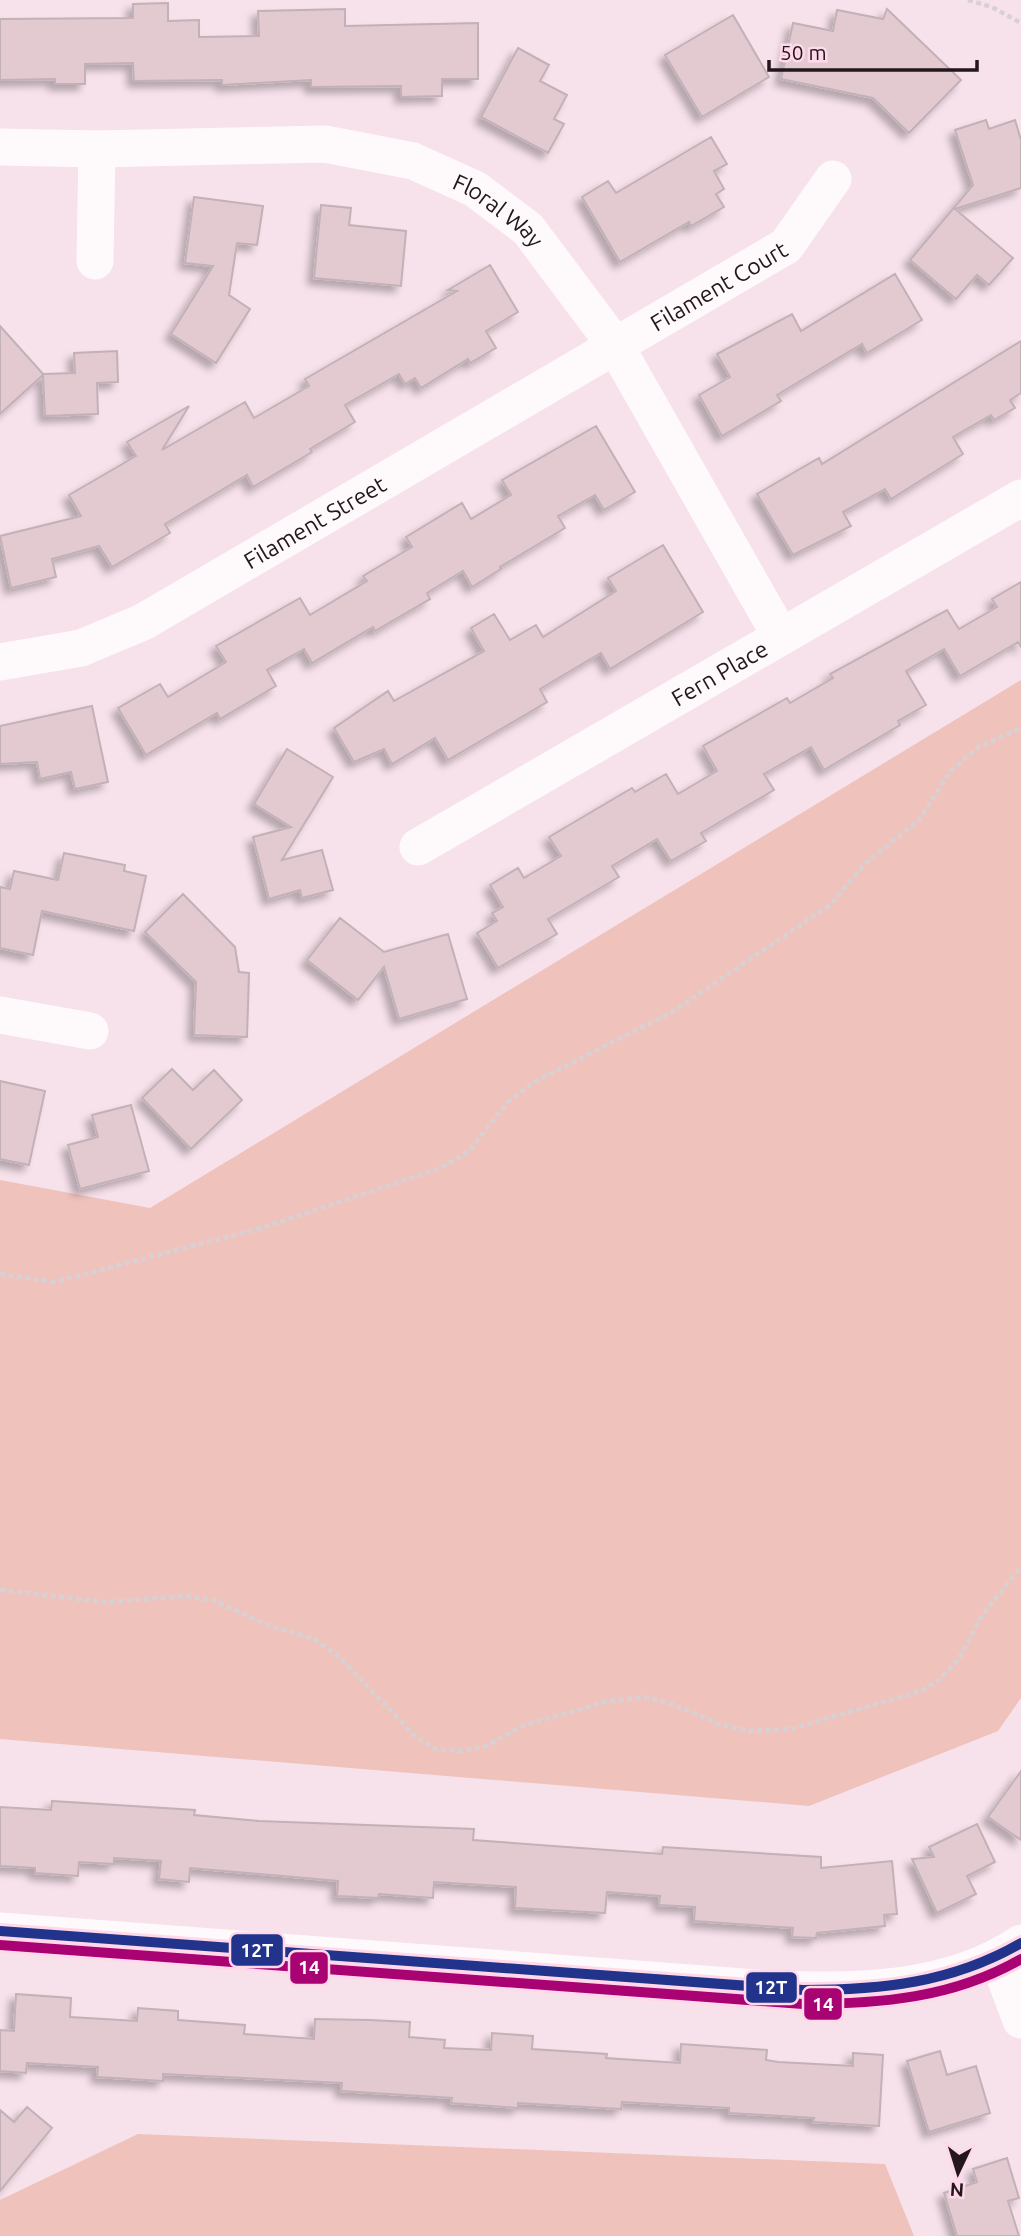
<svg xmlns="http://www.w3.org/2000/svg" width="1021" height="2236" font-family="Ubuntu,sans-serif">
<defs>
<filter id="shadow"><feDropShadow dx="-6" dy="6" stdDeviation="3.5" flood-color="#0004"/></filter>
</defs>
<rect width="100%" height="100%" fill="#f7e1eb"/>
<path fill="#efc2bc" d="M1021,680V1698L998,1731L809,1806L0,1739V1180L150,1208Z
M138,2134L885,2164L914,2236H0V2200Z"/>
<path fill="#e2cad0" stroke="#c2b1b6" stroke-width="2" filter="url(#shadow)" d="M168,3V21L199,20V37L259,36L258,11L345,9V26L478,23V79H442V96L401,97V86L311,87V80L222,85V80L134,81L133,63L85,64V84H55V79L0,80V19L133,18V4Z
M887,9L961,80L909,133L873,98L781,79L793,23L833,31L837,10L883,19Z
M733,15L769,77L702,117L665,55Z
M518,48L549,65L540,81L567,95L554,119L564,124L548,153L481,117Z
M986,120L989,129L1015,120L1021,140V188L955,209L1013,258L989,285L977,275L956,299L910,260L973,185L955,130Z
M711,137L727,164L714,171L724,189L716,194L724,207L691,226L689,222L620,262L582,197L608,181L616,193Z
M194,197L263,206L257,245L237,243L229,295L250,309L216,363L171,334L213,266L185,263Z
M321,205L351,208L349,225L406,231L401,286L314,278Z
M490,265L518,312L486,331L496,348L470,363L468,359L421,388L415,378L405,384L399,374L345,405L355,422L310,449L312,452L253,487L247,475L165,524L170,533L112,567L99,546L52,559L56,577L11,588L0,536L81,516L69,495L136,456L127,442L189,406L162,450L245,402L254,418L309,386L305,379L457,291L448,290Z
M895,274L922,320L867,353L862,344L777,395L781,401L722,436L699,395L730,377L717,354L792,314L801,331Z
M0,326L43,374L75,373L74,353L117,351L118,382L97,383L98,414L45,416L43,375L0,414Z
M1021,341V393L1010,400L1015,408L994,420L991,415L953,437L963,454L891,499L885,489L843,512L851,526L793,555L757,494L819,458L822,464Z
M596,426L635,492L604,510L595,495L558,516L565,528L500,567L501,569L472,587L463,571L427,593L430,599L375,631L373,627L312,663L304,649L267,670L276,686L220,719L217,713L146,755L118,708L160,684L168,697L226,662L216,646L300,598L310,615L367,581L363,576L412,547L406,537L462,503L471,519L511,495L502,480Z
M663,545L703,612L610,669L601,653L540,689L547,702L448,760L435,738L392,764L384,749L354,762L334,728L388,691L394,701L484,651L471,628L494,614L510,640L536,625L543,637L616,591L608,578Z
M1021,582V647L1018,642L960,676L944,649L906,671L926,705L898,721L900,725L824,770L811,747L764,774L774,790L701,833L706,841L671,861L657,839L612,866L619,877L548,919L557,934L498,968L477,933L497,921L492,913L503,907L490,885L518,868L524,878L561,856L549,837L632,788L635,792L666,774L678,794L717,771L703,746L787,698L790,703L833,678L830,674L947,610L959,629L997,607L992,599Z
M92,706L108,782L75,789L71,772L40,779L37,762L0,764V726Z
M287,749L333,777L282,860L322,850L333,890L302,898L300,890L269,899L253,837L291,827L254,804Z
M64,853L125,865L124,871L146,876L134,931L42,911L33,955L0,948V887L10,889L14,871L58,880Z
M183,894L235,947L239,972L249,973L247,1037L194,1035L196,982L145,932Z
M340,918L384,952L448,934L467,999L399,1019L384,967L358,1000L307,960Z
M172,1069L193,1090L214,1070L242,1100L191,1149L142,1098Z
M0,1081L45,1091L29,1165L0,1159Z
M131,1105L149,1171L80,1189L68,1145L98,1137L92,1115Z
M1021,1771V1840L988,1817Z
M52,1801L195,1810L194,1815L259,1821L474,1829L473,1840L662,1854L663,1847L821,1857V1868L892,1861L897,1914L884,1915L885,1926L817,1933L816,1938L792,1937L793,1928L694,1921L695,1907L659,1905L660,1896L607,1892L605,1913L515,1908L516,1887L434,1882L433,1898L379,1894L378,1898L337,1896L338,1881L190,1868L189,1882L159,1879L161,1861L114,1858V1864L79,1862L78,1876L35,1873V1868L0,1866V1807L51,1810Z
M977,1824L995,1862L967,1876L976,1894L937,1913L912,1859L934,1857L929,1847Z
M16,1994L71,1998L70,2017L137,2021L138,2008L178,2011V2020L245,2025L244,2034L314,2039L315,2019L369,2020L410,2022L409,2037L445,2040L444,2048L491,2050L492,2033L533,2036L532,2049L607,2054L606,2058L680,2063L681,2044L767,2050L766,2060L778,2062L853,2066V2053L883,2055L879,2126L813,2122L814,2118L729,2113V2108L622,2102L621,2109L518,2103V2108L451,2103L452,2098L341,2091L342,2083L163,2074V2081L97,2077L98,2067L27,2063L26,2073L0,2071V2030L14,2031Z
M940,2051L947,2075L976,2066L990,2113L929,2132L907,2061Z
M27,2107L52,2128L0,2191V2110L14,2122Z
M1007,2158L1019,2198L1008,2201L1019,2236H957L944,2193L977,2182L973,2169Z"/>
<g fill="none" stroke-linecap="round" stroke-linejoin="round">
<path stroke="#d8d1d4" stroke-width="4.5" stroke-dasharray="5 3.5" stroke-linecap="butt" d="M968,0L992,7L1021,23
M0,1274L54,1282L265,1227L440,1168L468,1152L508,1102L534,1082L672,1012L830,905L864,865L920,819L949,773L978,747L1021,728
M0,1590L105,1602L187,1596L213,1600L270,1626L314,1639L340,1658L415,1736L436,1749L461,1751L487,1746L522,1726L609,1701L646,1697L672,1704L721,1725L751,1731L791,1729L921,1691L939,1680L959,1659L982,1615L1021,1567"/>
<g stroke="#fefafc" stroke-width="37">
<path id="s1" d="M0,147L97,149L325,144L413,161L475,189L528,229L615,345L781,637"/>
<path d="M95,261L97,149"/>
<path id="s2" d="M0,662L81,648L143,622L786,246L833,179"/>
<path id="s3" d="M418,847L1021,498"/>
<path d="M0,1015L90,1031"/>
<path d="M0,1931L771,1989C855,1992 949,1992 1021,1943"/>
<path d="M998,1959L1021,2020"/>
</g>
<g stroke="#ffd9ea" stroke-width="16">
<path id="bus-1" d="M0,1931L803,1990C881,1990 952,1983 1021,1943"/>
</g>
<g stroke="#ffd9ea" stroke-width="16">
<path id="bus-2" d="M0,1945L803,2004C880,2004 953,1998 1021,1959"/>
</g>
<use href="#bus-1" stroke="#21338b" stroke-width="10"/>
<use href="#bus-2" stroke="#a90272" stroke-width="10"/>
</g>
<g text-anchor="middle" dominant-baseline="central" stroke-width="7" stroke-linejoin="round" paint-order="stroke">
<g font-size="23" fill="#23161c" stroke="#ffd9ea">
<text stroke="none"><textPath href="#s1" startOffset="514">Floral Way</textPath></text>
<text stroke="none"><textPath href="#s2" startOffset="816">Filament Court</textPath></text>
<text stroke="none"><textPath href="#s2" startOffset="348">Filament Street</textPath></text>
<text stroke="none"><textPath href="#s3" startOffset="348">Fern Place</textPath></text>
</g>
</g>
<g stroke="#ffd9ea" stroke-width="2.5">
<rect x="230" y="1933" width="54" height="34" rx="7" fill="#21338b"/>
<rect x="289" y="1951" width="40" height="34" rx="7" fill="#a90272"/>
<rect x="745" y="1971" width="53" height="33" rx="7" fill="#21338b"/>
<rect x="803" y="1987" width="40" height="34" rx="7" fill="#a90272"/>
</g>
<g font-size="19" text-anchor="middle" font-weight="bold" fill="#fff">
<text x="257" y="1957">12T</text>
<text x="309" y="1974">14</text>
<text x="771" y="1994">12T</text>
<text x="823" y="2011">14</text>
</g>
<g transform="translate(958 2173) rotate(184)" stroke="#ffd9ea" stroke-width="5" paint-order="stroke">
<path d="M0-5L12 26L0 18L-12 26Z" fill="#23161c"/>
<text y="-10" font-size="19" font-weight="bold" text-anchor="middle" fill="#23161c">N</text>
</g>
<path d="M769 60v10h208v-10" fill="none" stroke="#23161c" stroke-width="3.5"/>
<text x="780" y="60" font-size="21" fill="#23161c" stroke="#ffd9ea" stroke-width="5" paint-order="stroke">50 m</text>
</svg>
